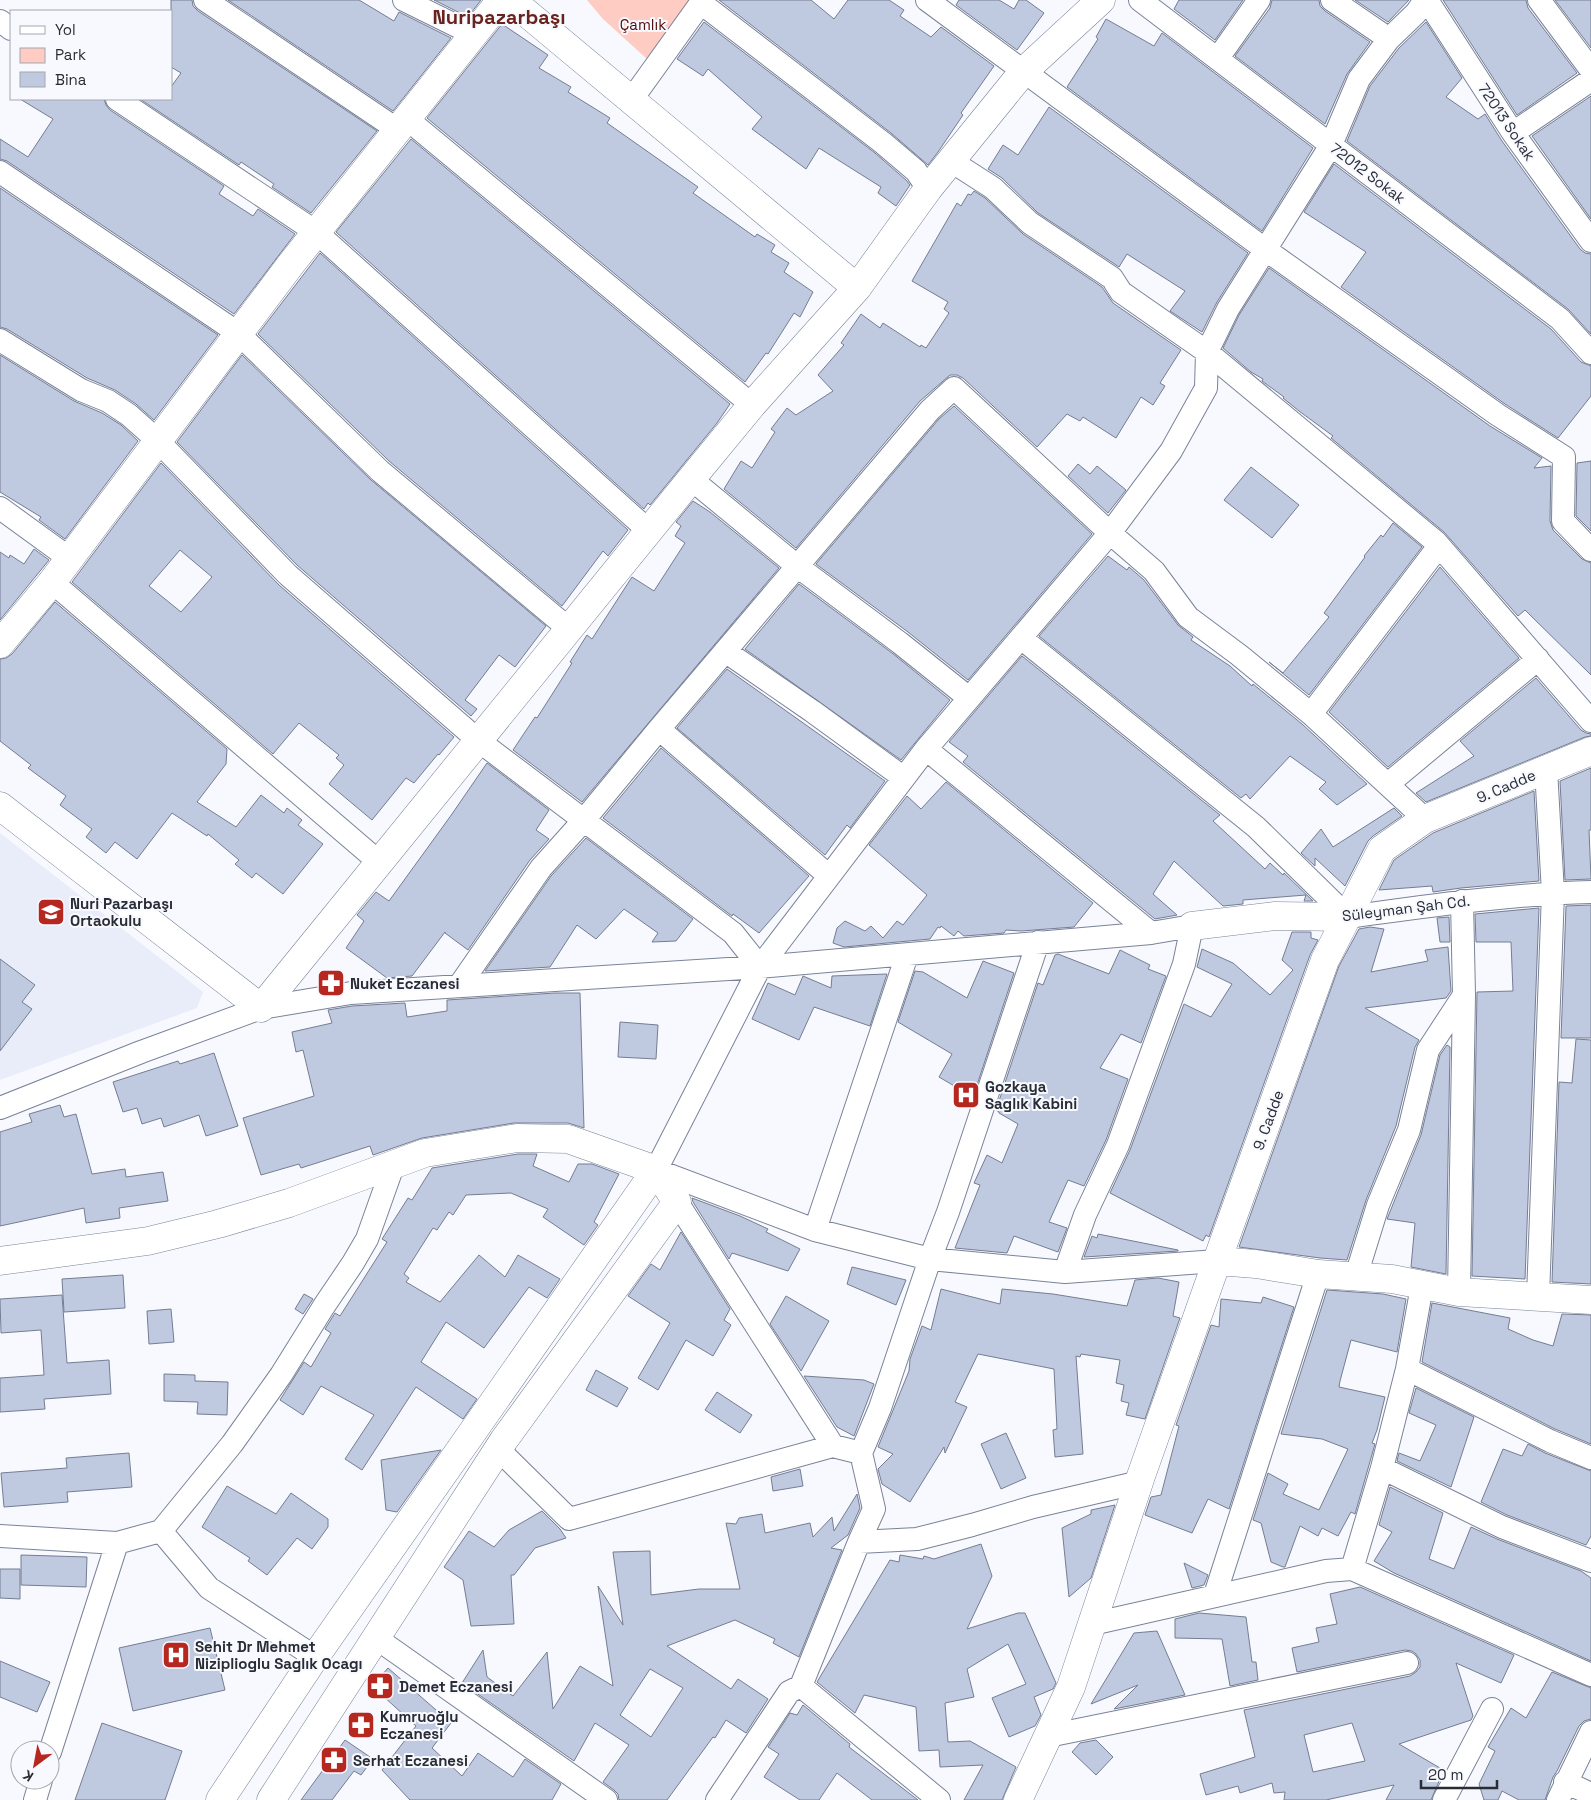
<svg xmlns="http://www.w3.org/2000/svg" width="1591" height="1800" font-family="'Space Grotesk',sans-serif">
<rect width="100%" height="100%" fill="#f7f9fe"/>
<path fill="#e8edf9" d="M0,833L203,992L197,1008L0,1080Z"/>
<path fill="#ffccc4" d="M587,0H690L647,59L603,19Z"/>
<path fill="#bfc9e0" stroke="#747d92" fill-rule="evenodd" d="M171,0H192L193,6L198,11L377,131L311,213L272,187L274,184L241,162L239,165L140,99H171V87L181,73L171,67Z
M228,0H359L394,21L399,12L451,38L393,111Z
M434,0H481L468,17Z
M719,0H811L834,19L848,0H889L904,10L900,16L931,37L941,27L994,66L961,113L963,115L938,152L928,165L891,133Z
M959,0H999L1014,9L1019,0H1026L1044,13L1017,50L956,5Z
M1179,0H1243L1215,40L1174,9Z
M1272,0H1319L1320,6L1325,11L1370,42L1347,74L1325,124L1235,56L1270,8Z
M1355,0H1409L1388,22Z
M1443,0H1526L1528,8L1577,73L1517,115Z
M1555,0H1591V48Z
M1106,19L1154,46L1162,33L1313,148L1262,231L1067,87L1098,39L1096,37Z
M704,22L875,153L906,180L910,185L896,206L878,193L881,187L819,148L806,169L752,129L762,117L708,69L703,76L677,59Z
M1426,22L1462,78L1446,97L1478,119L1485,114L1502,141L1580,249L1585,253L1591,254V334L1568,309L1347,141L1370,86L1399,48Z
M502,24L548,55L539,68L571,87L568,92L610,118L607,123L698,187L693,193L755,237L757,234L775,245L771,252L789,263L784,272L813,292L800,317L794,313L768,354L766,353L745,382L427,118Z
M1591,96V219L1532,136Z
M20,99H104L106,105L110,110L224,186L219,194L253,216L258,209L295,234L234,314L7,161L0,159V139L28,157L53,119Z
M1049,107L1248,253L1217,302L1202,332L1170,311L1185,291L1127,254L1119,267L1038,213L1002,178L988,169L1003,145L1018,155Z
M411,139L730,404L717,423L650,505L648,503L644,509L336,232Z
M1334,164L1551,329L1581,362L1591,366V396L1558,438L1505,404L1341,287L1366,252L1304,212Z
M0,188L218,335L154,420L136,404L115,390L87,378L7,329L0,327Z
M974,191L985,198L1023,234L1102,287L1113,303L1181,350L1160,383L1165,386L1153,405L1141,397L1116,438L1083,417L1080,421L1067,414L1037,447L963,378L957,375H950L920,401L796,548L724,489L741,461L752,468L775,432L771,429L787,408L796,415L833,391L818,375L844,345L841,343L861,314L880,328L883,323L920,347L921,345L926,348L949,313L944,309L948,302L912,281L957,203L961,206L968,194L971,195Z
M320,253L628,530L608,556L603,551L562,606L389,461L258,334Z
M1269,268L1490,426L1542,458L1534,468L1551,466L1550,521L1553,530L1582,559L1591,563V675L1525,610L1518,616L1444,532L1331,438L1333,436L1299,411L1283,398L1284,397L1262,381L1263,379L1251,372L1223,348L1239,315Z
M0,355L74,401L102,413L121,425L138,441L65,539L39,520L41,517L0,492Z
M242,355L371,480L546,626L515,667L499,655L465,700L477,709L471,716L297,565L177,442Z
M954,406L1092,534L968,680L908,632L816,564L939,419Z
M1591,461V531L1576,516L1577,463Z
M161,463L279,585L454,737L439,755L438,754L414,783L406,778L372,820L329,784L344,765L336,758L339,755L299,723L273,754L72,582ZM180,550L212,577L181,612L149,586Z
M1078,464L1090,474L1097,466L1126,490L1108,513L1068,476Z
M1251,467L1299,505L1272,538L1224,500Z
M693,501L710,512L779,568L582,802L513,750L535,717L537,718L572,663L570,662L587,635L592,639L632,577L654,591L685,543L675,536L681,526L676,522Z
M1393,523L1422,547L1309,695L1269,662L1283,673L1329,617L1324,613L1365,557L1364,556L1381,535L1383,537Z
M34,549L49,560L0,620V552L9,558L10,555L24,564Z
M1108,556L1127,570L1129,567L1144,580L1178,625L1193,637L1191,640L1230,666L1252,686L1253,684L1302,724L1367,784L1337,805L1319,789L1326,782L1290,756L1250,799L1246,794L1241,798L1039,636Z
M1440,567L1519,658L1388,767L1329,712Z
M799,584L892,653L950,700L901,760L745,649Z
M55,602L227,749L226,764L197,802L236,827L261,795L284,813L287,808L302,820L298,825L323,844L283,894L256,873L252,878L235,864L239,860L208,834L207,836L172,813L137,859L115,842L106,853L86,837L92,829L60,805L66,796L28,768L31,765L0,741V659L6,658L12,654Z
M1022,656L1220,815L1213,821L1265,869L1270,863L1283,875L1284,873L1313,901H1304L1306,895L1243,900V904L1223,906L1174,861L1153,894L1177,915L1155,919L963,762L968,756L949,742Z
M727,669L885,781L850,828L847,825L825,855L677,728Z
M1536,678L1581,730L1586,733L1591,734V736L1585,737L1426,802L1416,793L1474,756L1460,741Z
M661,748L809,876L759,933L733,914L732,916L603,818Z
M487,763L549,810L536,830L549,839L530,860L468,950L445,933V932L412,976L387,978L346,948L364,921L357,915L376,892L389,901L452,814Z
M1591,768V830H1589L1591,879L1565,880L1560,781Z
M946,782L1093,903L1074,927L1021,931L1006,930L1004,933L964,936L958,931L954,936L941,926L940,928L938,927L930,939L844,947L833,943L837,928L845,921L865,931L871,926L883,938L897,921L903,925L927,895L869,845L907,796L921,809Z
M1534,791L1539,881L1461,888L1433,892L1432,886L1379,890L1394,860L1433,833Z
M1394,808L1402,816L1373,836L1368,841L1345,886L1315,858V866L1301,853L1321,829L1333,847Z
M586,838L693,919L676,941L652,942L658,933L624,909L596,939L577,925L550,967L485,971L551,876Z
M1591,905V1038H1561L1566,906Z
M1539,908L1525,1279L1472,1276L1477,992L1513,991L1511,942H1476L1475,914Z
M1449,917L1450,942H1440L1437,918Z
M1370,927L1384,929L1371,972L1428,961L1425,950L1448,947L1451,991L1446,998L1365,1008L1419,1040L1415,1047L1396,1126L1366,1200L1347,1260L1320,1258L1239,1247L1339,966L1359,929Z
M1292,932H1311V938L1318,940L1310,955L1209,1237L1206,1235L1203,1241L1110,1193L1130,1150L1184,1004L1211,1017L1232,984L1197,967L1202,949L1233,963L1270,995L1293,970L1282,960Z
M1120,950L1150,965L1148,969L1166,976L1141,1043L1121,1034L1100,1068L1128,1079L1106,1140L1084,1186L1068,1180L1049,1222L1067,1228L1058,1252L1014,1236L1007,1253L955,1248L980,1185L974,1183L987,1155L1002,1163L1018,1124L999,1113V1112L996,1110L1038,983L1043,985L1055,955L1058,954L1109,974Z
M0,959L35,985L22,1002L32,1009L0,1051Z
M983,961L1014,973L973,1097L939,1077L952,1054L898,1022L915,971L923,972L967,998Z
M887,974L870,1026L814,1007L799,1040L752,1019L768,983L795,995L803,976L831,988L832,976Z
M555,993H580L584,1128L568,1123H514L422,1138L373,1155L370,1146L301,1168L299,1164L261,1175L243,1118L314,1096L303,1050L296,1052L292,1032L332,1023L328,1010L352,1006L405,1003L407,1017L447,1011V1000Z
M620,1022L658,1025L656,1059L618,1057Z
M1576,1039L1591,1040V1284L1552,1282L1559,1082L1572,1083Z
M1447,1045L1450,1047L1446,1274L1411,1267L1415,1223L1387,1219L1421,1135L1440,1055Z
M214,1053L238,1126L206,1136L199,1115L164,1127L161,1118L142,1124L137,1108L123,1112L113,1082L178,1061L180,1064Z
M60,1105L64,1117L76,1114L92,1174L125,1169L126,1177L163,1172L168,1201L119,1208L120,1218L86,1223L84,1208L0,1226V1132L32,1122L29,1114Z
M518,1154H537L533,1166L569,1182L578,1164H592L619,1174L594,1222L598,1225L584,1245L543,1217L548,1209L511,1193L466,1195L453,1215L449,1212L437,1230L433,1228L404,1274L409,1278L406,1282L440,1302L479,1255L505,1277L518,1255L560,1279L547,1298L529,1287L484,1348L446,1322L421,1362L477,1399L463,1419L416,1387L362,1470L345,1459L374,1415L321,1386L303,1415L280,1400L304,1362L311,1367L331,1333L325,1329L335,1313L340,1316L387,1242L382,1239L408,1198L412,1200L432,1168Z
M692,1198L740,1216L768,1229L766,1232L800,1249L788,1271L732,1253L729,1259L693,1202Z
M681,1232L730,1309L724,1320L731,1325L713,1356L686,1340L658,1390L638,1378L670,1323L628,1296L651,1264L660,1270Z
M1098,1234L1178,1250V1251L1084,1257L1092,1236L1097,1238Z
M852,1267L906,1280L896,1305L847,1284Z
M123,1275L125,1308L64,1312L62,1279Z
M1158,1278L1179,1282L1173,1316L1180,1318L1145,1419L1126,1415L1129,1403L1121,1401L1124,1385L1116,1383L1120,1360L1081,1354L1080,1357L1076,1356L1083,1454L1055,1457L1053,1430L1057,1429L1054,1369L978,1354L955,1402L967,1407L945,1453L944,1447L910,1502L882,1484L878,1469L893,1454L878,1447L909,1371L910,1359L922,1326L931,1330L941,1289L1000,1304L1002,1289L1053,1294L1127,1306L1135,1280Z
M1327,1290L1383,1294L1406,1299L1397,1352L1351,1340L1340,1381L1339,1387L1385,1397L1377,1430L1372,1443L1375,1444L1355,1514L1351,1512L1338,1536L1322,1528L1318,1536L1300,1526L1285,1567H1283L1271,1562L1261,1523L1253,1520L1268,1473L1288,1484L1283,1494L1319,1510L1348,1449L1322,1439L1281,1434Z
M304,1294L313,1299L303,1314L295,1309Z
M62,1295L67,1363L109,1360L111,1394L44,1399L45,1409L0,1412V1378L44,1375L41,1330L1,1333L0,1299Z
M786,1296L829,1321L801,1371L770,1324Z
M1263,1297L1294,1307L1229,1509L1208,1499L1192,1533L1145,1515L1151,1497L1161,1495L1179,1426L1176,1425L1211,1325L1219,1327L1221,1299L1261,1303Z
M1432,1303L1510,1318L1508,1329L1533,1340L1553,1346L1562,1314L1591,1315V1444L1555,1429L1422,1362Z
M171,1309L174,1342L149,1344L147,1311Z
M596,1370L628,1388L617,1407L586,1390Z
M164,1374L195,1375V1381L228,1382L227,1415L197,1414L198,1402L164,1401Z
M804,1376L864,1380L874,1384L854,1436L837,1427Z
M1416,1388L1474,1417L1451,1487L1397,1461L1399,1453L1420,1461L1436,1425L1409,1413Z
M717,1392L752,1415L740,1433L705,1410Z
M1006,1433L1026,1478L1001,1489L981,1444Z
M1528,1444L1545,1453L1591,1471V1536L1586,1545L1507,1515L1481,1502L1503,1449L1522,1456Z
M441,1450L397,1512L386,1510L381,1460Z
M129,1453L132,1487L67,1492L68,1502L4,1507L1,1473L67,1468L66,1458Z
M800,1469L803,1486L773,1491L771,1477Z
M227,1486L276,1514L291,1493L328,1519V1527L312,1549L297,1538L267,1575L248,1561L250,1558L202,1527Z
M1390,1487L1443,1513L1429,1559L1454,1569L1471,1527L1497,1539L1581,1571L1591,1578V1661L1394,1573L1374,1561L1392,1532L1379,1525Z
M857,1494L860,1508L848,1535L831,1548L842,1550L799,1657L773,1643L775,1639L735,1620L667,1646L731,1689L738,1679L768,1699L746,1733L726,1720L715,1738L713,1737L667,1800H619L618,1794L614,1790L603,1782L629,1745L595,1723L574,1761L462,1683L483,1650L487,1677L513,1696L547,1652L553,1709L580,1666L613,1686L598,1586L623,1625L613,1552L650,1551L651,1595L699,1589H740L726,1523L736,1524L739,1518L762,1514L765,1533L810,1523L813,1537L832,1517L834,1531ZM650,1669L683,1688L651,1737L620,1715Z
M1115,1505L1091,1578L1069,1597L1062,1528L1091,1514V1510Z
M542,1511L560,1529L566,1538L535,1548L514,1575H511L514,1624L471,1626L463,1580L444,1567L469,1531L494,1547L509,1530Z
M981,1544L992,1576L967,1629L1018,1613H1025L1056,1683L1053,1689L1034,1697L1041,1715L1035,1726L1009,1737L992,1698L1026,1684L1008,1644L967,1669L974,1697L945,1703L948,1742L970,1741L1016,1767L1002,1800H964L983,1765L940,1767L939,1750L919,1751L916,1707L864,1695L855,1713L817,1682L890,1560L899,1562L900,1555L923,1559L924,1556L934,1559Z
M21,1555L87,1557L86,1587L21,1585Z
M1184,1563L1208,1575L1204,1585L1192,1588Z
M0,1569H20V1599L0,1598Z
M1360,1587L1514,1655L1501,1683L1456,1663L1473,1716L1471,1720L1399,1744L1440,1768L1435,1776L1440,1779L1431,1800H1386L1394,1785L1326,1800H1284L1285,1792L1274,1793L1272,1783L1240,1793L1238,1786L1206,1795L1200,1774L1255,1757L1244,1710L1410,1676L1416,1672L1420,1667V1660L1416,1654L1412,1651L1405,1650L1297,1672L1292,1648L1319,1642L1316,1628L1337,1624L1330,1594ZM1352,1723L1365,1761L1313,1772L1304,1735Z
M1199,1613L1246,1617L1252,1662H1256L1258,1680L1230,1686L1222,1639L1175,1638V1619Z
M210,1628L225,1690L133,1711L119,1648Z
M1157,1631L1185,1695L1114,1709L1138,1685L1091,1704L1134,1633Z
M0,1661L50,1682L37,1712L0,1697Z
M388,1668L451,1723L432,1748L462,1776L478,1753L513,1777L525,1759L561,1784L552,1800H410L382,1770L416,1726L372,1686Z
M1552,1672L1591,1688V1719L1584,1721L1579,1726L1557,1771L1553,1777L1545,1800H1519L1502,1791L1498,1800H1484L1479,1784L1495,1751L1488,1747L1511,1708L1526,1718Z
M803,1705L850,1744L849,1747L918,1800H872L837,1773L819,1800H800L764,1777L779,1754L768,1747L790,1713L797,1715Z
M102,1723L182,1751L165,1800H75Z
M345,1740L373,1759L361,1775L354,1771L332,1800H301Z
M1096,1740L1113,1757L1096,1775L1072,1752L1080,1743Z"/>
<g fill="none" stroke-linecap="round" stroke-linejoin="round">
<g stroke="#7a8398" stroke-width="24">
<path id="minor" d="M205,0L398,130
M404,0L475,35
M927,0L1266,250L1498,415L1564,457L1563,521L1591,550
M1140,0L1560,319L1591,353
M1332,0L1389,39
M1427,0L1513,133L1591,241
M1539,0L1591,70
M701,3L883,143L916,171L928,189
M0,21L11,29
M1218,58L1259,0
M117,99L316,232L649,531
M632,99L703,0
M406,118L752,405
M1513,133L1591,80
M951,161L993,188L1030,223L1112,278L1121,292L1207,352L1436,542L1591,721
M0,172L238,333L380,471L568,628
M0,340L81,390L108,401L129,415L157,440L288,575L479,741L733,933L760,967
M691,479L797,566L900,643L969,698
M0,508L69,558
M52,582L379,862
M1021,638L1256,827L1348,917C1429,906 1509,894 1591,892
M725,651L812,711L904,778
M659,729L829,876
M926,749L1151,933
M1388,784L1538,659
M1425,819L1311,714L1439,546
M459,986L541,868L584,820L659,729L930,410L954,388L1110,533L1154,571L1188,617L1239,655L1311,714
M0,1108L141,1052L261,1008L351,993L760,967L1151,933L1192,926L1184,964L1118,1145L1085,1215L1065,1272
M677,1202L833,1446
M815,1230L907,955
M1217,1261L1065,1272L930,1259L815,1230L656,1170L760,967L926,749L1110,533L1171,451L1206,388L1207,352L1228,309L1331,145L1359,79L1389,39L1416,13L1425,0
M1356,1276L1378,1205L1409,1130L1428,1050L1464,995
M1459,1292L1464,995L1462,901
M1538,1296L1553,893L1546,769
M1407,1369L1550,1441L1591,1458
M498,1449L569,1519L833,1446L861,1453
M1382,1468L1502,1527L1591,1561
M161,1531L209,1588L315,1657
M0,1536L117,1543
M859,1542L917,1539L972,1525L1033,1507L1140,1482
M1352,1569L1591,1675
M1215,1595L1318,1274
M1092,1624L1326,1571L1352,1569L1382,1468L1407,1369L1422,1286
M376,1638L606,1800
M801,1686L939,1800
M1048,1736L1407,1663
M50,1752L117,1543L161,1531L232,1444L281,1375L324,1306L353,1263L367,1239L394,1163
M1565,1782L1591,1794
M35,1800L41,1780
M717,1800L789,1692L801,1686L859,1542L874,1509L861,1453L880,1408L930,1259L948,1212L1038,942
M1444,1800L1492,1709
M1558,1800L1591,1732"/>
</g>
<g stroke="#7a8398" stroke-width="29">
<path id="tertiary" d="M511,0L857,288
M0,644L52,582L291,264L501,0
M1591,751L1425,819L1382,849L1325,960L1217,1261L1256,1264L1318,1274L1392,1279L1459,1292L1591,1300
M0,806L261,1008L691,479L752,405L857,288L928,189L1023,72L1101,0
M1192,926L1275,916L1348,917
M0,1261L148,1241L218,1224L289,1203L425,1153L517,1138L568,1139L656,1170L677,1202L504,1440L271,1800
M220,1800L315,1657L656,1170
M1018,1800L1071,1687L1141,1476L1217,1261"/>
</g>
<use href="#minor" stroke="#fff" stroke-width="22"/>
<use href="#tertiary" stroke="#fff" stroke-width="28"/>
</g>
<defs>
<g id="school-square" transform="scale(1.4375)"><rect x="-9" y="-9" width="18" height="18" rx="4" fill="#b6271f" stroke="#f7f9fe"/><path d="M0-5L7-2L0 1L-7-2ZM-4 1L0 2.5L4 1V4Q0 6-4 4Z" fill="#fff"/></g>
<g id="pharmacy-square" transform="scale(1.4375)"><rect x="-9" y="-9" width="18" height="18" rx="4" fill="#b6271f" stroke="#f7f9fe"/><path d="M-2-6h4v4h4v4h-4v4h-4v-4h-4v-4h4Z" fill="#fff"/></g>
<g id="hospital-square" transform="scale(1.4375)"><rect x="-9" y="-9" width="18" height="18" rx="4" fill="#b6271f" stroke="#f7f9fe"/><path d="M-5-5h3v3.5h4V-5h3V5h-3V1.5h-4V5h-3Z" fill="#fff"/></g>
</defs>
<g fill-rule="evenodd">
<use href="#school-square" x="51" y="912"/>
<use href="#pharmacy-square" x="331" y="983"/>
<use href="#hospital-square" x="966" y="1095"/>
<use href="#hospital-square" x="176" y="1655"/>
<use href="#pharmacy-square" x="380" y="1686"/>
<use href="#pharmacy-square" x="361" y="1725"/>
<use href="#pharmacy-square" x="334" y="1760"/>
</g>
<g text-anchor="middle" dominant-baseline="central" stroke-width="4" stroke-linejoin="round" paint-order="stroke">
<g font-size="15" fill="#520e0a" stroke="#f7f9fe">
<text x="643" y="24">Çamlık</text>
</g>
<g font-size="15" fill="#282c35" stroke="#f7f9fe">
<text transform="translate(1507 122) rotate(56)">72013 Sokak</text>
<text transform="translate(1368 173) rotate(37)">72012 Sokak</text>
<text transform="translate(1506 786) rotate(-23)">9. Cadde</text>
<text transform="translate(1406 908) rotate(-7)">Süleyman Şah Cd.</text>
<text transform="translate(1268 1120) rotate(-70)">9. Cadde</text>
</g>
<g font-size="15" font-weight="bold" fill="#282c35" stroke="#f7f9fe" text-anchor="start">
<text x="70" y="903">Nuri Pazarbaşı<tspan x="70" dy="17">Ortaokulu</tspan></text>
<text x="350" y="983">Nuket Eczanesi</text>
<text x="985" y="1086">Gozkaya<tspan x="985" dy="17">Saglık Kabini</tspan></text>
<text x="195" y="1646">Sehit Dr Mehmet<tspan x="195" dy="17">Niziplioglu Saglık Ocagı</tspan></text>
<text x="399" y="1686">Demet Eczanesi</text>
<text x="380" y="1716">Kumruoğlu<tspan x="380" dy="17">Eczanesi</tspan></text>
<text x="353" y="1760">Serhat Eczanesi</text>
</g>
<g font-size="20" font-weight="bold" fill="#68231c" stroke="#f7f9fe">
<text x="499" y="17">Nuripazarbaşı</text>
</g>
</g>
<rect x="10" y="10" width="162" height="90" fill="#f7f9fe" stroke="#a4a7ae"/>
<rect x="20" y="26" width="25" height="8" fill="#ffffff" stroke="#a4a7ae"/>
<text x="55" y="35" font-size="15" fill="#282c35">Yol</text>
<rect x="20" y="48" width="25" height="15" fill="#ffccc4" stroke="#a4a7ae"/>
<text x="55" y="60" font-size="15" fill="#282c35">Park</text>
<rect x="20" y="72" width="25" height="15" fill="#bfc9e0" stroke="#a4a7ae"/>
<text x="55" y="85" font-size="15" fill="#282c35">Bina</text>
<g transform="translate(35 1765) rotate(212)"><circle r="24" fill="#f7f9fe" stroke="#a4a7ae"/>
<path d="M0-4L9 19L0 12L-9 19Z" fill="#b6271f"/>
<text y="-8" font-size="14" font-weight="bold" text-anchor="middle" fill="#282c35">K</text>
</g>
<path d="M1421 1780v8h76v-8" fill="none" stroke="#282c35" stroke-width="2.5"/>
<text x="1428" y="1780" font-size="15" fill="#282c35" stroke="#f7f9fe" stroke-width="4" paint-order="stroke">20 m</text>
</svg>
